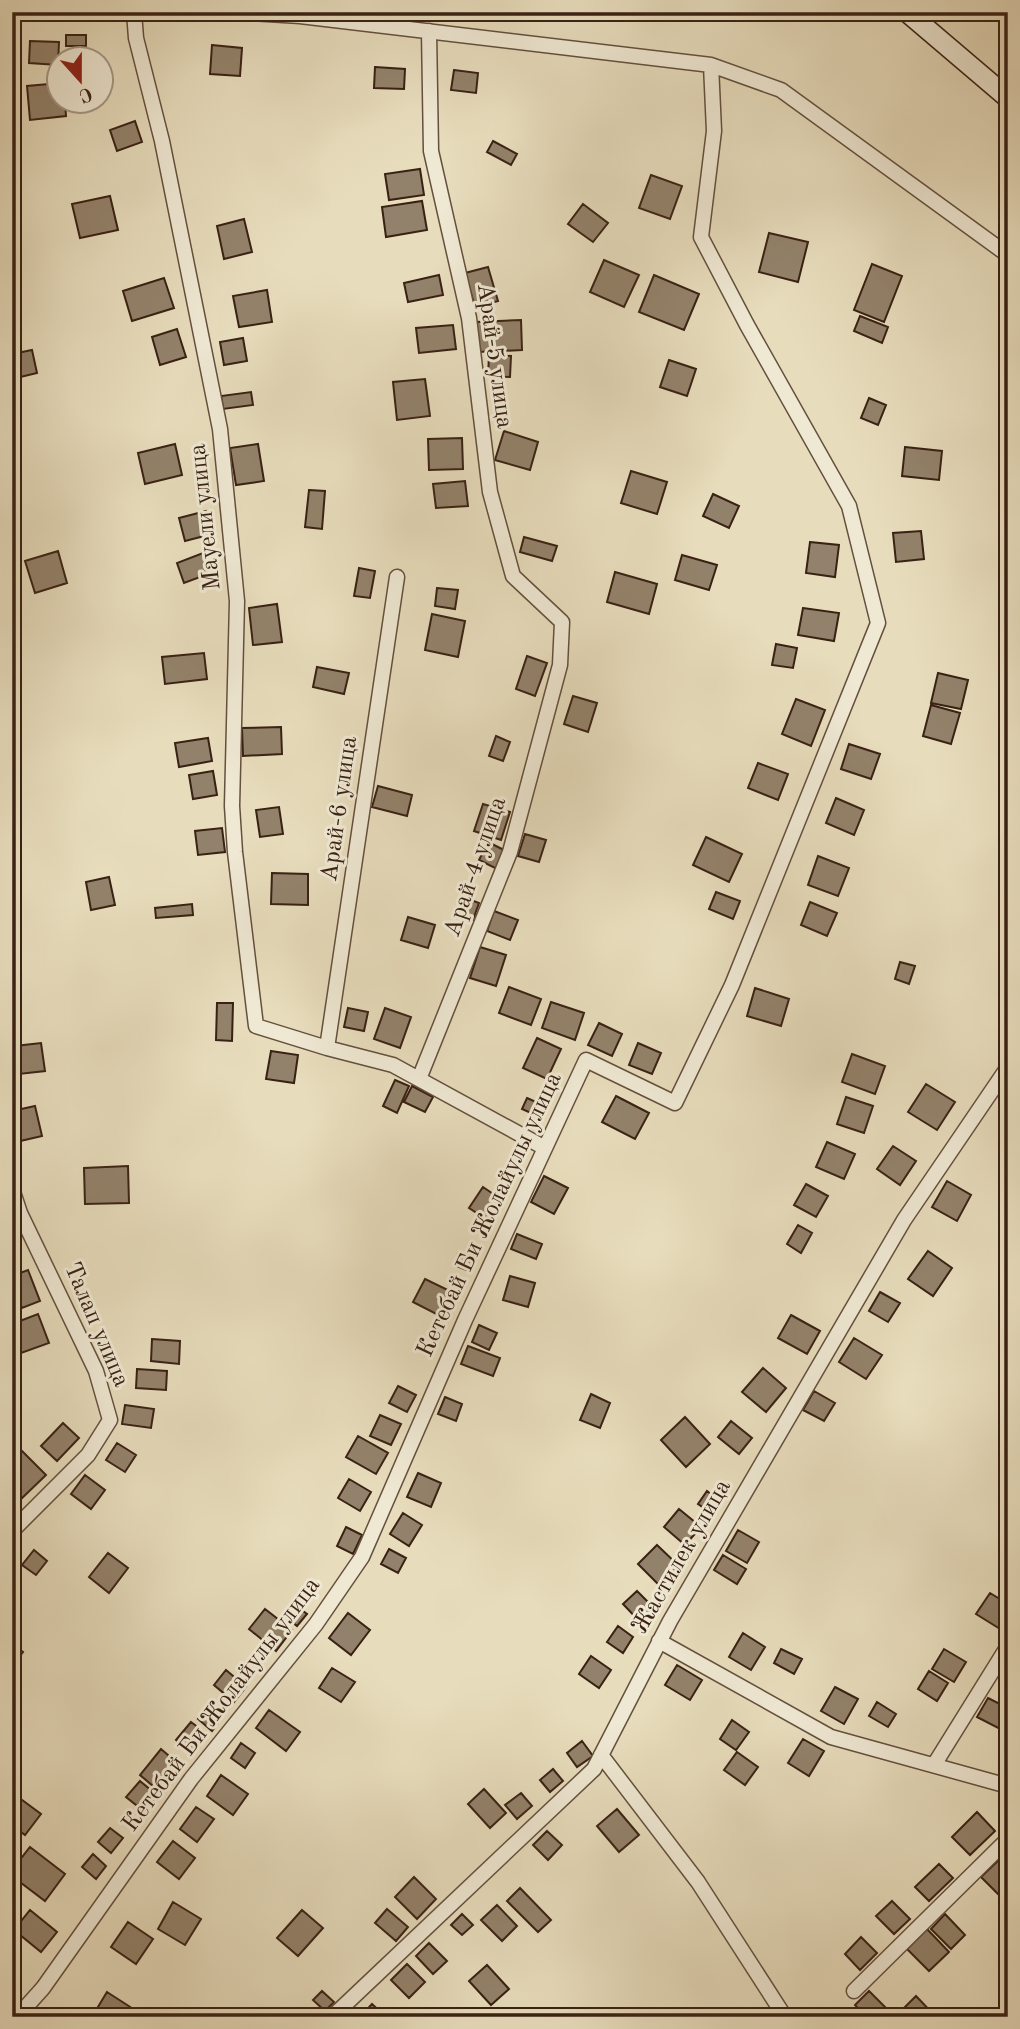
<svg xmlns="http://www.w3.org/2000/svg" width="1020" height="2029" font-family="'Old Standard TT',serif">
<rect width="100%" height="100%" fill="#e7dcbc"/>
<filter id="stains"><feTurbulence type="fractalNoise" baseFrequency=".00286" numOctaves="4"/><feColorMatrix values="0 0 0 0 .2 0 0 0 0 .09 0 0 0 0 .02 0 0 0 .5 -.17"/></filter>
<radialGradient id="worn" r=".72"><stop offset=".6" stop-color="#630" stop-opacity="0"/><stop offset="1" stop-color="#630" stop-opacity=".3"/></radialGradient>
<path fill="#93826b" stroke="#392114" stroke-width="2" d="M66,35H86V46H66Z
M30,41L59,42L58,65L29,63Z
M212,45L242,48L240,76L210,74Z
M375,67L405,69L404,89L374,88Z
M454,70L478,73L476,93L451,90Z
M60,83V102H65L66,116L30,120L27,86Z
M135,121L142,142L117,151L110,130Z
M493,141L517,154L511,165L487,152Z
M420,169L424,195L389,200L385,174Z
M651,175L682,186L670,219L639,208Z
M110,196L118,230L80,238L72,204Z
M422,201L427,230L386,237L382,207Z
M583,204L608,223L593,242L568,224Z
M244,219L252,252L224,259L217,226Z
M769,233L808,242L798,282L759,272Z
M604,260L639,275L624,307L590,292Z
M872,264L902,276L884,322L854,310Z
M488,267L498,301L475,307L465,273Z
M439,275L443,295L408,302L404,283Z
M654,275L699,294L684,330L639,312Z
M164,278L174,308L132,321L123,291Z
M267,290L272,322L239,327L233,296Z
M860,316L888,327L882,343L854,331Z
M521,320L522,350L478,352L476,322Z
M453,325L456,349L419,353L416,328Z
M177,329L186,357L160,365L152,337Z
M243,338L247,361L224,365L220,342Z
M32,350L37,373L12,379V354Z
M489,355L511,356L510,377L488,376Z
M669,360L696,369L687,396L660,387Z
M425,379L430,416L397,420L393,382Z
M251,392L253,405L223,409L221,396Z
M869,398L886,405L878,425L861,418Z
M504,431L538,442L530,470L495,460Z
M462,438L463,469L429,470L428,439Z
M175,444L182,475L145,484L138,453Z
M258,444L264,481L236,485L230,448Z
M905,447L942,451L939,480L902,476Z
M631,471L667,482L657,514L621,503Z
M465,481L468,506L436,508L433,484Z
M309,490L325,491L322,529L305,527Z
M713,494L739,506L729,528L703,516Z
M206,511L212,534L185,541L179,518Z
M921,531L924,559L896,562L893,533Z
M524,537L557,546L552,561L520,552Z
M810,542L839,545L835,577L806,573Z
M58,551L67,583L35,593L25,561Z
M203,553L211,573L184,583L177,563Z
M682,555L717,565L709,590L675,580Z
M359,568L375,571L370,598L354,596Z
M615,572L657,584L649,614L607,602Z
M437,588L458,590L455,609L435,606Z
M277,604L282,642L253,645L249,608Z
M803,608L839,613L834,641L798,635Z
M432,614L465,621L458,657L425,650Z
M776,644L797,648L793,668L772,665Z
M204,653L207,679L165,684L162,657Z
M527,656L547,663L535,696L516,689Z
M317,667L349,673L344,694L313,687Z
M938,673L968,680L961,709L931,703Z
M573,696L597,703L588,732L564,724Z
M796,699L825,710L811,746L782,734Z
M931,705L960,713L951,744L923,736Z
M281,727L282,754L243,756L242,728Z
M496,736L510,742L503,761L489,756Z
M208,738L212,761L179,767L175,743Z
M849,744L880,754L871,779L841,769Z
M758,763L788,774L778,800L748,788Z
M213,771L217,795L193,799L189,775Z
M378,786L412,795L407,816L372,807Z
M836,798L864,810L854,835L826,823Z
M483,804L510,812L501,840L474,831Z
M279,807L283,834L260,837L256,810Z
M222,828L225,852L198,855L195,831Z
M525,834L546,840L539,862L518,856Z
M706,837L742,854L729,882L693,865Z
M488,842L506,851L497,869L479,860Z
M818,856L849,868L838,896L808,885Z
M272,873L308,874V905L271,904Z
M109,877L115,905L91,910L86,882Z
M716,892L740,901L733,919L709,909Z
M466,898L479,903L473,920L460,915Z
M810,902L837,913L827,936L801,925Z
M192,904L193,915L156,918L155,908Z
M494,911L518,920L510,940L487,931Z
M408,917L435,925L428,948L401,940Z
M480,947L506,955L496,986L470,978Z
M900,962L915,966L909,984L895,979Z
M509,987L541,999L531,1025L499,1013Z
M755,988L789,999L781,1026L747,1016Z
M551,1002L584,1013L575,1040L542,1028Z
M217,1003H233L232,1041L216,1040Z
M348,1008L368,1012L364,1031L344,1027Z
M385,1008L411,1017L400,1048L374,1039Z
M599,1023L622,1034L612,1056L588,1045Z
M537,1038L561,1049L547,1079L523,1068Z
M41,1043L45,1071L19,1074L15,1046Z
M638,1043L661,1053L652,1074L629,1065Z
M271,1051L298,1055L294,1083L266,1079Z
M852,1054L885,1066L875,1094L842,1082Z
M395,1080L409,1086L397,1113L383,1106Z
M926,1084L955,1102L937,1130L908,1112Z
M412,1086L433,1097L425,1112L404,1102Z
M616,1096L649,1113L635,1139L602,1122Z
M846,1097L873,1106L864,1133L837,1124Z
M527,1098L547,1107L542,1118L522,1109Z
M35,1106L42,1136L16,1142L12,1125V1111Z
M827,1142L855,1154L844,1179L816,1167Z
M893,1146L916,1161L900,1185L877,1169Z
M128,1166L129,1203L85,1204L84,1168Z
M544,1176L568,1188L554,1214L531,1202Z
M947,1181L971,1195L957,1221L932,1207Z
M806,1184L828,1196L816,1217L794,1205Z
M483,1187L502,1200L489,1221L469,1208Z
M798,1225L812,1233L801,1253L787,1244Z
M517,1234L542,1244L536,1259L511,1249Z
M928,1251L952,1268L933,1296L908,1279Z
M458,1253L474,1259L469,1271L454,1265Z
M28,1270L40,1301L22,1308L12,1281V1276Z
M510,1276L535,1283L528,1307L503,1300Z
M425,1279L458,1295L446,1319L413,1302Z
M880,1292L900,1303L888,1322L869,1311Z
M38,1314L49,1343L21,1353L12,1330V1324Z
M791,1315L820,1331L807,1354L778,1338Z
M479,1325L497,1333L489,1350L472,1342Z
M854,1338L882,1355L866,1379L839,1362Z
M152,1339L180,1341L179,1364L151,1361Z
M468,1346L500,1358L493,1376L461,1364Z
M763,1368L786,1388L766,1412L742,1392Z
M137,1369L167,1371L166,1390L136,1388Z
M398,1386L416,1395L407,1412L389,1403Z
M814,1391L835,1403L824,1421L803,1410Z
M591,1394L610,1403L600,1428L580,1420Z
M445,1397L462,1404L456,1421L438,1414Z
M125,1405L154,1409L151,1428L122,1424Z
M380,1415L401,1424L391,1445L370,1436Z
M685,1417L710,1444L686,1467L661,1440Z
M731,1421L752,1438L739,1454L718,1437Z
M63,1423L79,1438L57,1461L41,1446Z
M358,1436L388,1453L376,1474L346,1457Z
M117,1443L136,1455L125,1472L106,1460Z
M21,1450L46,1475L20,1500L12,1492V1458Z
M418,1473L441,1483L431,1507L407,1497Z
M85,1475L105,1490L91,1509L71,1494Z
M349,1479L371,1492L360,1511L338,1498Z
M707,1491L720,1501L711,1513L698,1504Z
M679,1509L701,1527L685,1545L664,1527Z
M403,1513L422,1525L409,1546L390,1534Z
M346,1527L362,1535L353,1554L337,1546Z
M738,1530L759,1542L747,1563L726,1551Z
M657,1545L679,1566L660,1586L638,1564Z
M389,1549L406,1558L398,1573L381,1564Z
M34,1550L47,1561L36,1575L22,1565Z
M108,1553L128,1568L109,1593L89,1577Z
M723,1555L746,1569L737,1584L714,1570Z
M637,1591L654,1608L640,1622L623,1604Z
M990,1593L1008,1604V1617L1000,1629L976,1614Z
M296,1606L307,1614L297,1626L287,1618Z
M265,1609L292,1630L276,1651L249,1629Z
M348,1613L370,1630L351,1655L329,1638Z
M618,1626L633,1637L623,1653L607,1642Z
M743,1633L765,1647L751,1670L729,1657Z
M12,1644L23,1652L12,1667Z
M781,1649L802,1659L794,1674L774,1663Z
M944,1649L966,1662L954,1682L932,1669Z
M591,1656L611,1670L599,1688L579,1674Z
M677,1665L702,1680L690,1700L665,1685Z
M332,1668L355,1682L341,1702L319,1688Z
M226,1670L246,1687L234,1702L214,1685Z
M929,1671L948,1683L937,1701L918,1689Z
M835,1687L858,1699L844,1724L821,1711Z
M988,1698L1008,1708V1729L1006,1732L977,1717Z
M877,1702L896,1714L888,1727L869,1716Z
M207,1708L221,1719L212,1731L198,1719Z
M269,1710L300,1732L286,1751L256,1728Z
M732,1720L749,1732L736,1750L720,1739Z
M191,1722L208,1735L192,1754L176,1740Z
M803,1739L824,1751L809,1776L788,1763Z
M582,1741L593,1756L577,1767L567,1753Z
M241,1743L255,1753L245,1768L231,1758Z
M161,1749L182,1767L160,1792L140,1775Z
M737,1752L758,1767L745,1785L724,1770Z
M553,1769L563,1781L550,1792L540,1780Z
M221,1775L248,1794L233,1815L207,1796Z
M140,1781L158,1796L145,1812L126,1797Z
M484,1789L506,1813L490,1828L468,1804Z
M521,1793L532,1806L517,1819L505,1805Z
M14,1794L41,1814L25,1835L12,1825V1797Z
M196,1807L214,1819L197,1842L180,1829Z
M617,1809L639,1835L619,1852L597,1826Z
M977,1812L995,1831L970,1855L952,1837Z
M110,1828L123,1838L111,1853L98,1842Z
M547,1831L562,1845L548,1860L533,1845Z
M173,1841L195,1858L179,1879L157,1862Z
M30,1847L65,1874L45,1901L12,1876V1870Z
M93,1854L106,1866L96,1879L82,1867Z
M1004,1855L1008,1859V1892L1002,1898L981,1877Z
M939,1864L953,1878L929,1901L915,1887Z
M414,1877L436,1899L417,1919L395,1897Z
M520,1888L551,1920L538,1932L507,1901Z
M892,1901L910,1919L894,1934L876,1916Z
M173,1902L201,1919L185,1945L158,1929Z
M497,1905L517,1926L502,1941L481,1920Z
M387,1909L408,1927L396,1941L375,1923Z
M30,1910L57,1932L41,1952L14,1930Z
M302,1910L323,1928L298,1956L277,1938Z
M462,1914L473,1925L462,1935L451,1925Z
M945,1914L965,1935L951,1949L931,1929Z
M128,1922L153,1939L136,1964L111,1947Z
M927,1929L949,1952L929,1971L907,1949Z
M861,1937L877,1953L860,1970L845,1954Z
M429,1943L447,1961L433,1974L416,1956Z
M407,1964L425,1982L409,1998L391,1980Z
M487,1965L509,1989L491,2005L469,1981Z
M322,1991L334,2002L325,2011L313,2000Z
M869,1991L895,2017H866L855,2005Z
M107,1992L138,2012L135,2017H103L95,2012Z
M916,1996L936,2017H899L897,2015Z
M372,2004L386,2017H360Z"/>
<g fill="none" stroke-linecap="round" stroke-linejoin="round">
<g stroke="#64503e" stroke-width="17">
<path id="street" d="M134,12L136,38L162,141L220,429L237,601L232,806L235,852L256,1026L327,1048L393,1065L545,1148
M231,12L300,16L711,65L781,90L1008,255
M327,1048L397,577
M419,1079L510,852L560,665L562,622L513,576L490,492L469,318L431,151L429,31
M12,1189L20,1213L96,1371L110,1420L88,1455L12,1531
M659,1641L831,1737L1008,1786
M601,1755L698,1882L785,2017
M934,1765L1008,1646
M854,1991L1008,1839
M17,2017L43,1988L191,1779L316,1624L362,1557L465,1320L586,1060L675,1103L732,985L878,623L849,506L747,325L701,237L714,131L711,65
M332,2017L594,1769L670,1621L904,1220L1008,1067"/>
</g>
<g stroke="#392114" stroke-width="22">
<path id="secondary" d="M907,12L1008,98"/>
</g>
<use href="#street" stroke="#efe8d3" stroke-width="14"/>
<use href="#secondary" stroke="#efe8d3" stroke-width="19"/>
</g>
<g text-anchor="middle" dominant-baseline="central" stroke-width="6" stroke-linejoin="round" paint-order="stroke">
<g font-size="24" fill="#392114" stroke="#efe8d3">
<text transform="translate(494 356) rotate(82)">Арай-5 улица</text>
<text transform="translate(206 517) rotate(-96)">Мауели улица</text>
<text transform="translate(340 809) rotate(-82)">Арай-6 улица</text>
<text transform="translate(476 867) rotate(-71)">Арай-4 улица</text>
<text transform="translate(490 1215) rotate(-65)">Кетебай Би Жолайулы улица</text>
<text transform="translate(96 1325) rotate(67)">Талап улица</text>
<text transform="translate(682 1557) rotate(-60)">Жастилек улица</text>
<text transform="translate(222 1705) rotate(-53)">Кетебай Би Жолайулы улица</text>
</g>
</g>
<rect width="1020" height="2029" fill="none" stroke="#e7dcbc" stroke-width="42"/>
<rect x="14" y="14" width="992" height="2001" fill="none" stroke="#392114" stroke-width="3.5"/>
<rect x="21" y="21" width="978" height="1987" fill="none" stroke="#392114" stroke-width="2"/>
<g transform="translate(80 80) rotate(159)"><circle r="33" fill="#efe8d3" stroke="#a69887" stroke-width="2"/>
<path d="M0-5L12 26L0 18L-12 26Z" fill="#8f2418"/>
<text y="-10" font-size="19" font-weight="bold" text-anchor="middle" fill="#392114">С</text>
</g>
<rect width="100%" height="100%" filter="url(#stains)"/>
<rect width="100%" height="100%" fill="url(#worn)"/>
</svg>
